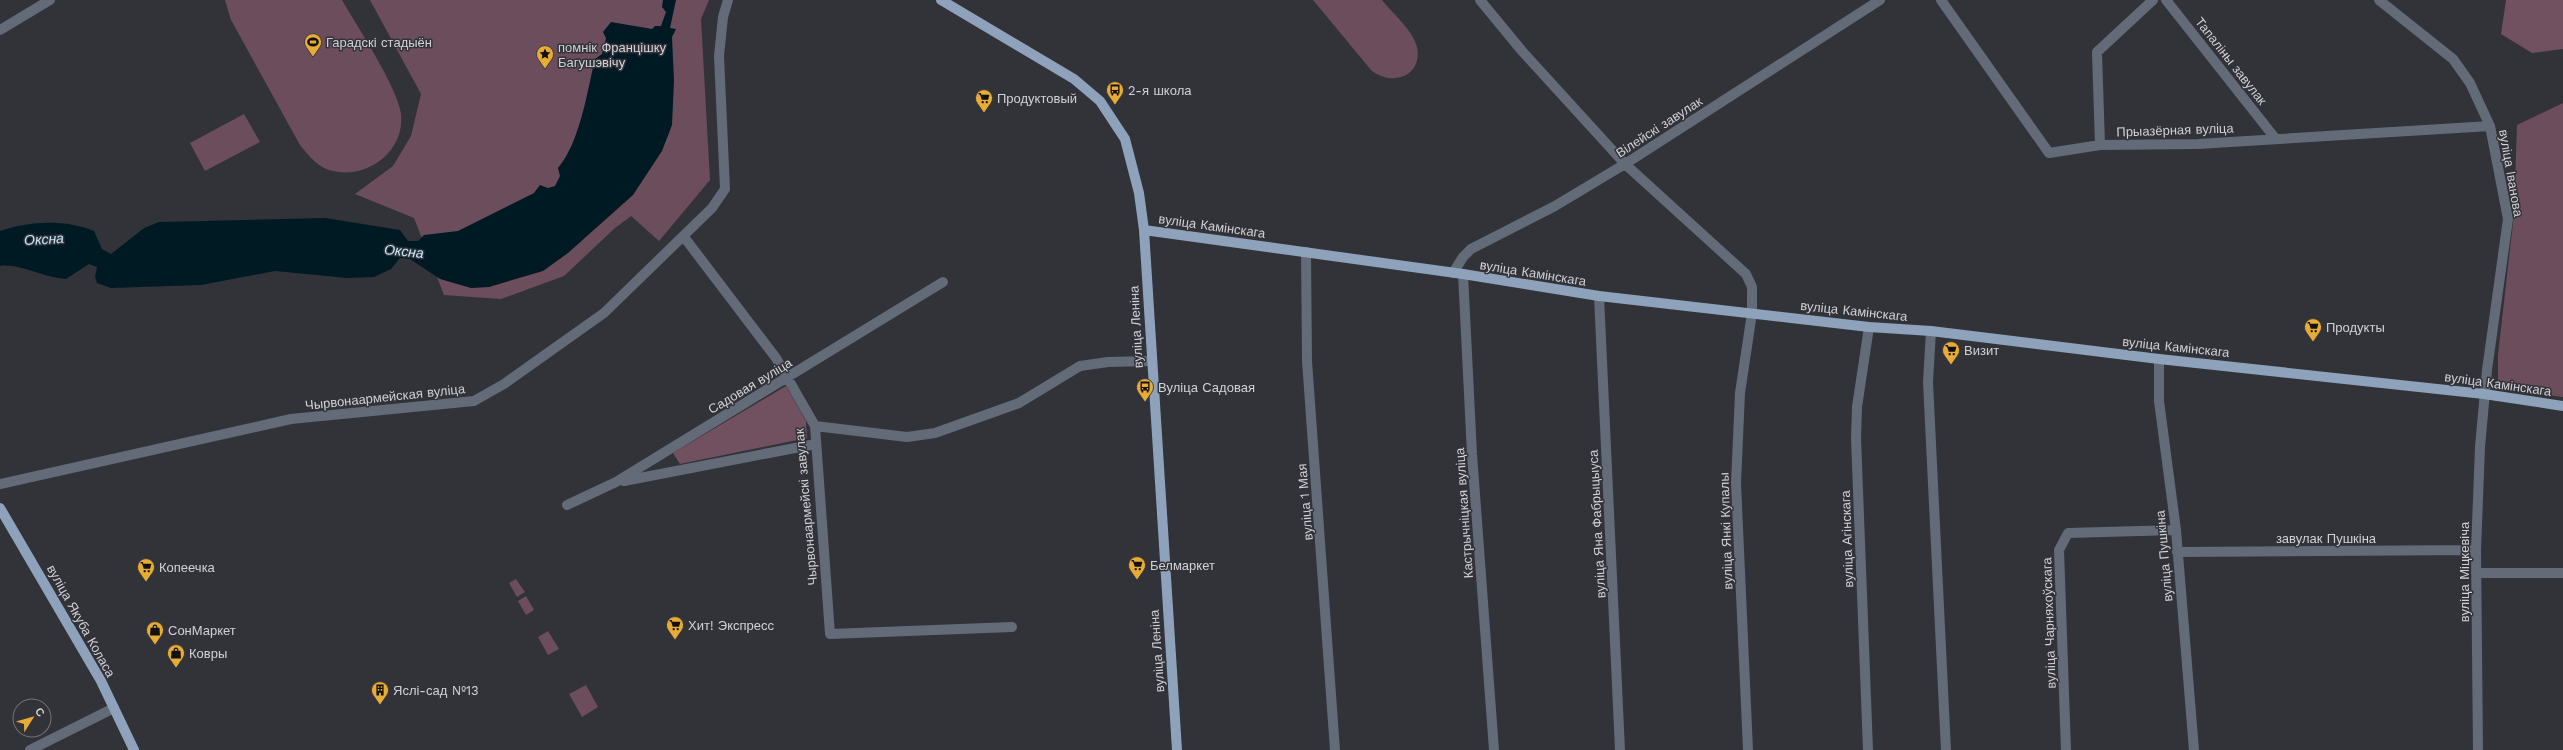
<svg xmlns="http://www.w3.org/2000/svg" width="2563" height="750" font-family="'Work Sans',sans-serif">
<rect width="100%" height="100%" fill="#323239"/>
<path fill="#6c4d5c" d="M225,0H342C357,26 398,88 401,114C405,152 367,179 333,171C318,168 309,156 300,145L231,20Z
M370,0H709L701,19L710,180L659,241L631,216L615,228L564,276L501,299L444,295L414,218L355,194L393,166L411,136L421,94Z
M1313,0H1382C1392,13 1413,30 1417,47C1423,77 1391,87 1371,70Z
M2563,103V397L2498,389V355L2514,214L2517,125Z
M244,114L260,142L205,171L190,143Z
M516,579L525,592L517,597L509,583Z
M526,596L534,610L526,615L518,601Z
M548,631L559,649L548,655L538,637Z
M586,685L598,707L582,717L569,694Z"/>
<path fill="#715060" d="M2506,0H2563V49L2532,53L2501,34Z
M786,386L806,421L807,438L680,464L673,453Z"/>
<path fill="#001a24" d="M663,0H676L670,28L676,29L672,37L674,80L672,125L662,151L633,195L568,253L543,271L489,287L471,288L440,279L410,259L400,258L391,269L374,277L347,278L275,271L201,285L111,288L97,283L95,277L97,267L89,264L66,279C43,278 20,263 0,266V231C29,221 65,219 94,231L102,249L111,254L144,228L159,222L325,218L400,230L408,241H418L424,235L458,231L534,193L540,185L548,188L555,186L560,176L558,168C580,142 587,92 595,59L602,54L606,38L603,32L611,22L652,29L655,26H661L666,12L662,7Z"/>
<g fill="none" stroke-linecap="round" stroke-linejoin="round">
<path stroke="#626b77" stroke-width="10" d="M1480,0L1522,51L1625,164L1746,274L1752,287V313L1740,393L1736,483L1748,750
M1941,0L2049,153L2100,145L2198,144L2490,126
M2166,0L2275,138
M2379,0L2453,59L2470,83L2490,126L2508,219L2487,370L2480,447L2476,550L2478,750
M0,30L50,0
M2100,145L2097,52L2153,0
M684,237L776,358L815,426L830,634L1012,627
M1306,252L1307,361L1335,750
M1453,273L1463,257L1471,249L1555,206L1625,164L1880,0
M1463,274L1472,454L1494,750
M1599,296L1620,750
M1931,331L1928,382L1946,750
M2159,359V401L2176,530L2194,750
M815,426L907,437L935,433L1019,403L1080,366L1108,362L1150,361
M624,481L816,444
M0,484L291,419L474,401L504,384L604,313L712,208L725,189L719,56L723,17L728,0
M567,505L616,482L943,282
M2177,552L2476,550
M2476,573H2563
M30,750L114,708
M1868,750L1856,438L1857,407L1869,327
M2066,750L2059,550L2068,533L2176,530"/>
<path stroke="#8fa2bb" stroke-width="10" d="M941,0L1074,79L1100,101L1125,139L1139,193L1144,230L1177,750
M1144,230L1463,274L1599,296L1869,327L1931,331L2159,359L2484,394L2563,406
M0,508L101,681L134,750"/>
</g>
<defs>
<g id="stadium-pin" transform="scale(0.9)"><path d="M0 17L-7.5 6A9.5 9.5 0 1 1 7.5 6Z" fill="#e6ac36" stroke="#323239"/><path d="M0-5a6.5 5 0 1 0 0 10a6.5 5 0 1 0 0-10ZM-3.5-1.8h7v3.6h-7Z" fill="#111"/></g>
<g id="sight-pin" transform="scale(0.9)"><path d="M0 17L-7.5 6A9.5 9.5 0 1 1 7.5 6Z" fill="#e6ac36" stroke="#323239"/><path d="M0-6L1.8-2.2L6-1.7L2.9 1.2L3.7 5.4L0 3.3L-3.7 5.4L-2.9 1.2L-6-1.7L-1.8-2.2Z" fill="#111"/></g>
<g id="bus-pin" transform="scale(0.9)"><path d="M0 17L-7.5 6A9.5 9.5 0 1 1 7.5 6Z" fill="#e6ac36" stroke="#323239"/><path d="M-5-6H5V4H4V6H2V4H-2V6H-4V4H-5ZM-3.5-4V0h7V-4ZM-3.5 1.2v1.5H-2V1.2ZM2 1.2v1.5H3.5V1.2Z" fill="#111"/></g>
<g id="supermarket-pin" transform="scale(0.9)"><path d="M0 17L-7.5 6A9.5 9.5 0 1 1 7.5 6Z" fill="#e6ac36" stroke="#323239"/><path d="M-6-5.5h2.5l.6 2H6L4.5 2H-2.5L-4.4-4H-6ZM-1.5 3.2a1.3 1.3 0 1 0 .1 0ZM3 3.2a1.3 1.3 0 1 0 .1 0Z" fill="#111"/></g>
<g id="shop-pin" transform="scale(0.9)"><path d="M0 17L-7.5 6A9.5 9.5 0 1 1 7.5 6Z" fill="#e6ac36" stroke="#323239"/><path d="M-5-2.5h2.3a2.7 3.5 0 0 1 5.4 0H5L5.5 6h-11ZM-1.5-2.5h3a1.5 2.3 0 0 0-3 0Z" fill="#111"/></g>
<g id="building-pin" transform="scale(0.9)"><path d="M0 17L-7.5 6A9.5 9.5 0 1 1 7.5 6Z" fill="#e6ac36" stroke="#323239"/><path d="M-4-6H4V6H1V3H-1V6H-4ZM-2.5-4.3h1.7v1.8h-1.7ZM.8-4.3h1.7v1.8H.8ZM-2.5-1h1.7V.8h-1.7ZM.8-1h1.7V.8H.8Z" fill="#111"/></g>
</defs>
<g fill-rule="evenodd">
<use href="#stadium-pin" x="313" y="42"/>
<use href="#sight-pin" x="545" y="54"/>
<use href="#bus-pin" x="1115" y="90"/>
<use href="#supermarket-pin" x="984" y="98"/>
<use href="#supermarket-pin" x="2313" y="327"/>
<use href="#supermarket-pin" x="1951" y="350"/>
<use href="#bus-pin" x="1145" y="387"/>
<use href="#supermarket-pin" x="1137" y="565"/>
<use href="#supermarket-pin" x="146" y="567"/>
<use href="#supermarket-pin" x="675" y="625"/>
<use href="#shop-pin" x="155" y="630"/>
<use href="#shop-pin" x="176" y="653"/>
<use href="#building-pin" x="380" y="690"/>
</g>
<g text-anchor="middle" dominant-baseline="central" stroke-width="3" stroke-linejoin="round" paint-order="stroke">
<g font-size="13" fill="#d1d1d6" stroke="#323239" text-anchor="start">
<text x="326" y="42">Гарадскі стадыён</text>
<text x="558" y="47">помнік Францішку<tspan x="558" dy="15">Багушэвічу</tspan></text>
<text x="1128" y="90">2-я школа</text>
<text x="997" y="98">Продуктовый</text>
<text x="2326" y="327">Продукты</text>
<text x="1964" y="350">Визит</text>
<text x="1158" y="387">Вуліца Садовая</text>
<text x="1150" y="565">Белмаркет</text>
<text x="159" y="567">Копеечка</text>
<text x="688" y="625">Хит! Экспресс</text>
<text x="168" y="630">СонМаркет</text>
<text x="189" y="653">Ковры</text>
<text x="393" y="690">Яслі-сад №13</text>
</g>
<g font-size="13" fill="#d1d1d6" stroke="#323239">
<text transform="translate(2231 61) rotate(52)">Тапаліны завулак</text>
<text transform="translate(1659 127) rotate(-33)">Вілейскі завулак</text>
<text transform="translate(2175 130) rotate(-2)">Прыазёрная вуліца</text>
<text transform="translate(2511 173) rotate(80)">вуліца Іванова</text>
<text transform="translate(1212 226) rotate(8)">вуліца Камінскага</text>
<text transform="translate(1533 273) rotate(9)">вуліца Камінскага</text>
<text transform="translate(1854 311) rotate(6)">вуліца Камінскага</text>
<text transform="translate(1136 327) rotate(-93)">вуліца Леніна</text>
<text transform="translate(2176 347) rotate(6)">вуліца Камінскага</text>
<text transform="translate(2498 384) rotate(8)">вуліца Камінскага</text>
<text transform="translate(750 386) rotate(-31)">Садовая вуліца</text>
<text transform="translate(385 397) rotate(-6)">Чырвонаармейская вуліца</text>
<text transform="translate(1305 502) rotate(-95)">вуліца 1 Мая</text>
<text transform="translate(806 507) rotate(-95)">Чырвонаармейскі завулак</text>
<text transform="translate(1464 513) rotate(-94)">Кастрычніцкая вуліца</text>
<text transform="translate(1597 524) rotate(-93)">вуліца Яна Фабрыцыуса</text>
<text transform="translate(1726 531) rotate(-92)">вуліца Янкі Купалы</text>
<text x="2326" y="538">завулак Пушкіна</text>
<text transform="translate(1847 539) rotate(-92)">вуліца Агінскага</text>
<text transform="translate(2164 556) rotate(-95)">вуліца Пушкіна</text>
<text transform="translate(2464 572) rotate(-90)">вуліца Міцкевіча</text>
<text transform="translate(81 621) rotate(61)">вуліца Якуба Коласа</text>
<text transform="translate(2049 623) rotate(-92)">вуліца Чарняхоўскага</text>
<text transform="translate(1157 651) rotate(-94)">вуліца Леніна</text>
</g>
<g font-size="14" font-style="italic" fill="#c2ebfc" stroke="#323239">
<text transform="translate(44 239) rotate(-3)">Оксна</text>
<text transform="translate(404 251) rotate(6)">Оксна</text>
</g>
</g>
<g transform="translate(32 718) rotate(53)"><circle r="19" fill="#323239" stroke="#727278"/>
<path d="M0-3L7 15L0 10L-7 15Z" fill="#e6ac36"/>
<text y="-6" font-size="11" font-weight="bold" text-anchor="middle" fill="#d1d1d6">С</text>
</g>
</svg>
